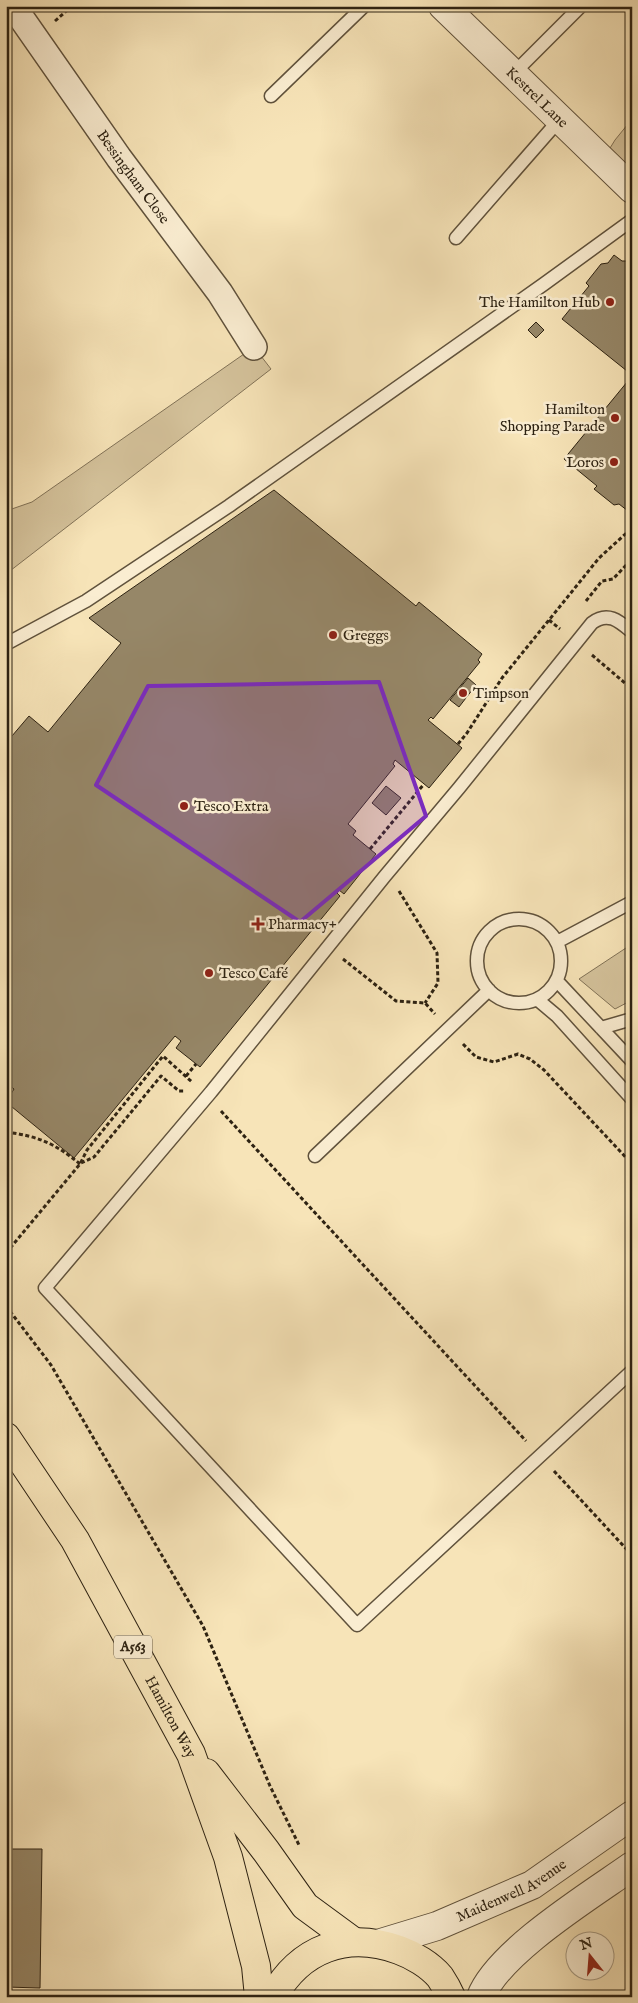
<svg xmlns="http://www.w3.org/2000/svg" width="638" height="2003" font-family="'IM FELL English',serif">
<rect width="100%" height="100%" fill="#f7e4b8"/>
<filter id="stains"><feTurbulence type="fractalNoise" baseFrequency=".004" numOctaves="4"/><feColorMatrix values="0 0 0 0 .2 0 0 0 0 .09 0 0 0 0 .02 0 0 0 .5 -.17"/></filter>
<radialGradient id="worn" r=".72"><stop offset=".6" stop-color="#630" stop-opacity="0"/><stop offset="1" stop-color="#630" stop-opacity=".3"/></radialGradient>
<path fill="#d5c39c" stroke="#817257" d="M632,119V189L602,161L615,140Z
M254,347L271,369L6,574V511L32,502Z
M632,944V1000L615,1009L579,979Z"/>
<path fill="#968768" stroke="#2d2212" d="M614,255L622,261H627L632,265V375L562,319L589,286L586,283L601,264L608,263Z
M536,322L544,330L536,338L528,330Z
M632,376V506L628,511L619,504L614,505L594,489L597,486L564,459Z
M274,490L416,606L419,602L482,654L478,660L480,662L433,719L431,717L428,720L462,748L429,788L395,760L393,764L395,766L348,824L356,831L353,835L376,854L344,894L339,890L337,893L340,896L200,1067L176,1048L181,1041L175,1036L74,1158L6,1102L14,1089L6,1083V743L29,716L48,732L121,643L89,618Z
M468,678L476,685L459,707L450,700Z
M386,786L401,798L386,815L372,803Z
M6,1849H42L40,1988L6,1987Z"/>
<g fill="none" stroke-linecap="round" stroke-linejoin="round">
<g stroke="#60523c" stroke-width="15">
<path id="service" d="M513,74L581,6
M271,96L364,6
M456,238L560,119
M632,632C619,621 608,611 592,623L459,788L385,876L211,1092L45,1288L357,1625L632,1371
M6,644L86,601L229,506L544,284L632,220
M477 961a42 42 0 1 1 84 0a42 42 0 1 1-84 0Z
M557,942L632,902
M557,981L632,1061
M538,1000L557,1016L632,1099
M601,1028L632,1019
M315,1156L489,990"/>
</g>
<g stroke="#60523c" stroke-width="28">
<g id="minor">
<path id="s1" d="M13,6L119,158L220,293L254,347"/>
</g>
</g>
<g stroke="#60523c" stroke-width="30">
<g id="tertiary">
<path id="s2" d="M443,6L632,189"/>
<path id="s3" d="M381,1943L437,1926L532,1885L632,1815"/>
<path d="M481,1997C498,1952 591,1895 632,1866"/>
</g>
</g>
<g stroke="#2d2212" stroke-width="30">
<g id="trunk">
<path id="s4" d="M6,1437L75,1540L191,1754L228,1857L256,1966L259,1997"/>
<path d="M206,1773L266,1851L305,1906L354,1942"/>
<path d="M273,1997C300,1948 347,1931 399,1950C413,1955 430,1965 440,1977C444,1983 448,1990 451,1997"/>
</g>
</g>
<path stroke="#2d2212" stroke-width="3" stroke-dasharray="4 2.5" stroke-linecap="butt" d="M55,21L72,6
M586,601L602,581L613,579L632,559
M549,620L560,629
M592,655L632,689
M458,744L467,733L502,678L549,620L599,558L632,528
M370,849L424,784
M399,891L437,953L438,983L425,1003
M343,959L396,1001L425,1003L435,1014
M463,1044L476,1057L494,1062L518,1054L530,1059L544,1070L632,1164
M186,1076L196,1064
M221,1111L526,1441
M6,1132C38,1136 56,1144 80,1164
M81,1163L94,1157L161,1076L179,1091H184
M6,1253L80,1164L87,1150L163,1056L192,1082
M6,1306L51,1365L203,1626L270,1786L299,1845
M554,1471L632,1555"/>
<use href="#service" stroke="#faedd1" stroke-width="12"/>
<use href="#minor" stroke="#faedd1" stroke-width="25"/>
<use href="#tertiary" stroke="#faedd1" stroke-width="28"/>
<use href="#trunk" stroke="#f7e4b8" stroke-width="28"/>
</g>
<path fill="#7b2cbf" fill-opacity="0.2" stroke="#7b2cbf" stroke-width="4" stroke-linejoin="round" d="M379,682L426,816L300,922L96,785L148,686Z"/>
<g fill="#8f2418" stroke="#faedd1" stroke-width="2">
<circle cx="610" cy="302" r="5"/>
<circle cx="615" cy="418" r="5"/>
<circle cx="614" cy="462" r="5"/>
<circle cx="333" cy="635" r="5"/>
<circle cx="463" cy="693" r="5"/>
<circle cx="184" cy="806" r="5"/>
<path d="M255.5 916.5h5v5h5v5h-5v5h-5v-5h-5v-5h5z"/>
<circle cx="209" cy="973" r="5"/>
</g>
<g text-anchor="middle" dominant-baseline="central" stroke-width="5" stroke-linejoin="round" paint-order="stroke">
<rect fill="#faedd1" stroke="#6a5f4b" stroke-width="1" x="114" y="1635.5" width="38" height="23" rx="4"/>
<g font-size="14" font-weight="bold" fill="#2d2212">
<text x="133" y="1647">A563</text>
</g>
<g font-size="15" fill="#2d2212" stroke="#faedd1">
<text stroke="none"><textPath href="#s2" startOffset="131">Kestrel Lane</textPath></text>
<text stroke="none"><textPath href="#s1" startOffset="209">Bessingham Close</textPath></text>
<text stroke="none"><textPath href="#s4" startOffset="325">Hamilton Way</textPath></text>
<text stroke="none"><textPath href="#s3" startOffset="141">Maidenwell Avenue</textPath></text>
</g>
<g font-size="15" fill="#2d2212" stroke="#faedd1" text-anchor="start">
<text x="600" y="302" text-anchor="end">The Hamilton Hub</text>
<text x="605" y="409" text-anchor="end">Hamilton<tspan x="605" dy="17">Shopping Parade</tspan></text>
<text x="604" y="462" text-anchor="end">Loros</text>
<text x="343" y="635">Greggs</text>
<text x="473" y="693">Timpson</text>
<text x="194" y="806">Tesco Extra</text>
<text x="268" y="924">Pharmacy+</text>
<text x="219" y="973">Tesco Café</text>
</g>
</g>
<rect width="638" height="2003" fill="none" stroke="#f7e4b8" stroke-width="25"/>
<rect x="8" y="8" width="623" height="1988" fill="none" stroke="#2d2212" stroke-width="2.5"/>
<rect x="12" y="12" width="613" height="1978" fill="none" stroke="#2d2212"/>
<g transform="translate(590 1956) rotate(343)"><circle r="24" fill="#faedd1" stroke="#a89c85"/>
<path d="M0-4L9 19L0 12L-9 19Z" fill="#8f2418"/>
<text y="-8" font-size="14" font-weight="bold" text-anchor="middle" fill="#2d2212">N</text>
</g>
<rect width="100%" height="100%" filter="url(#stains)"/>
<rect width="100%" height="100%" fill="url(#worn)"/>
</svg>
